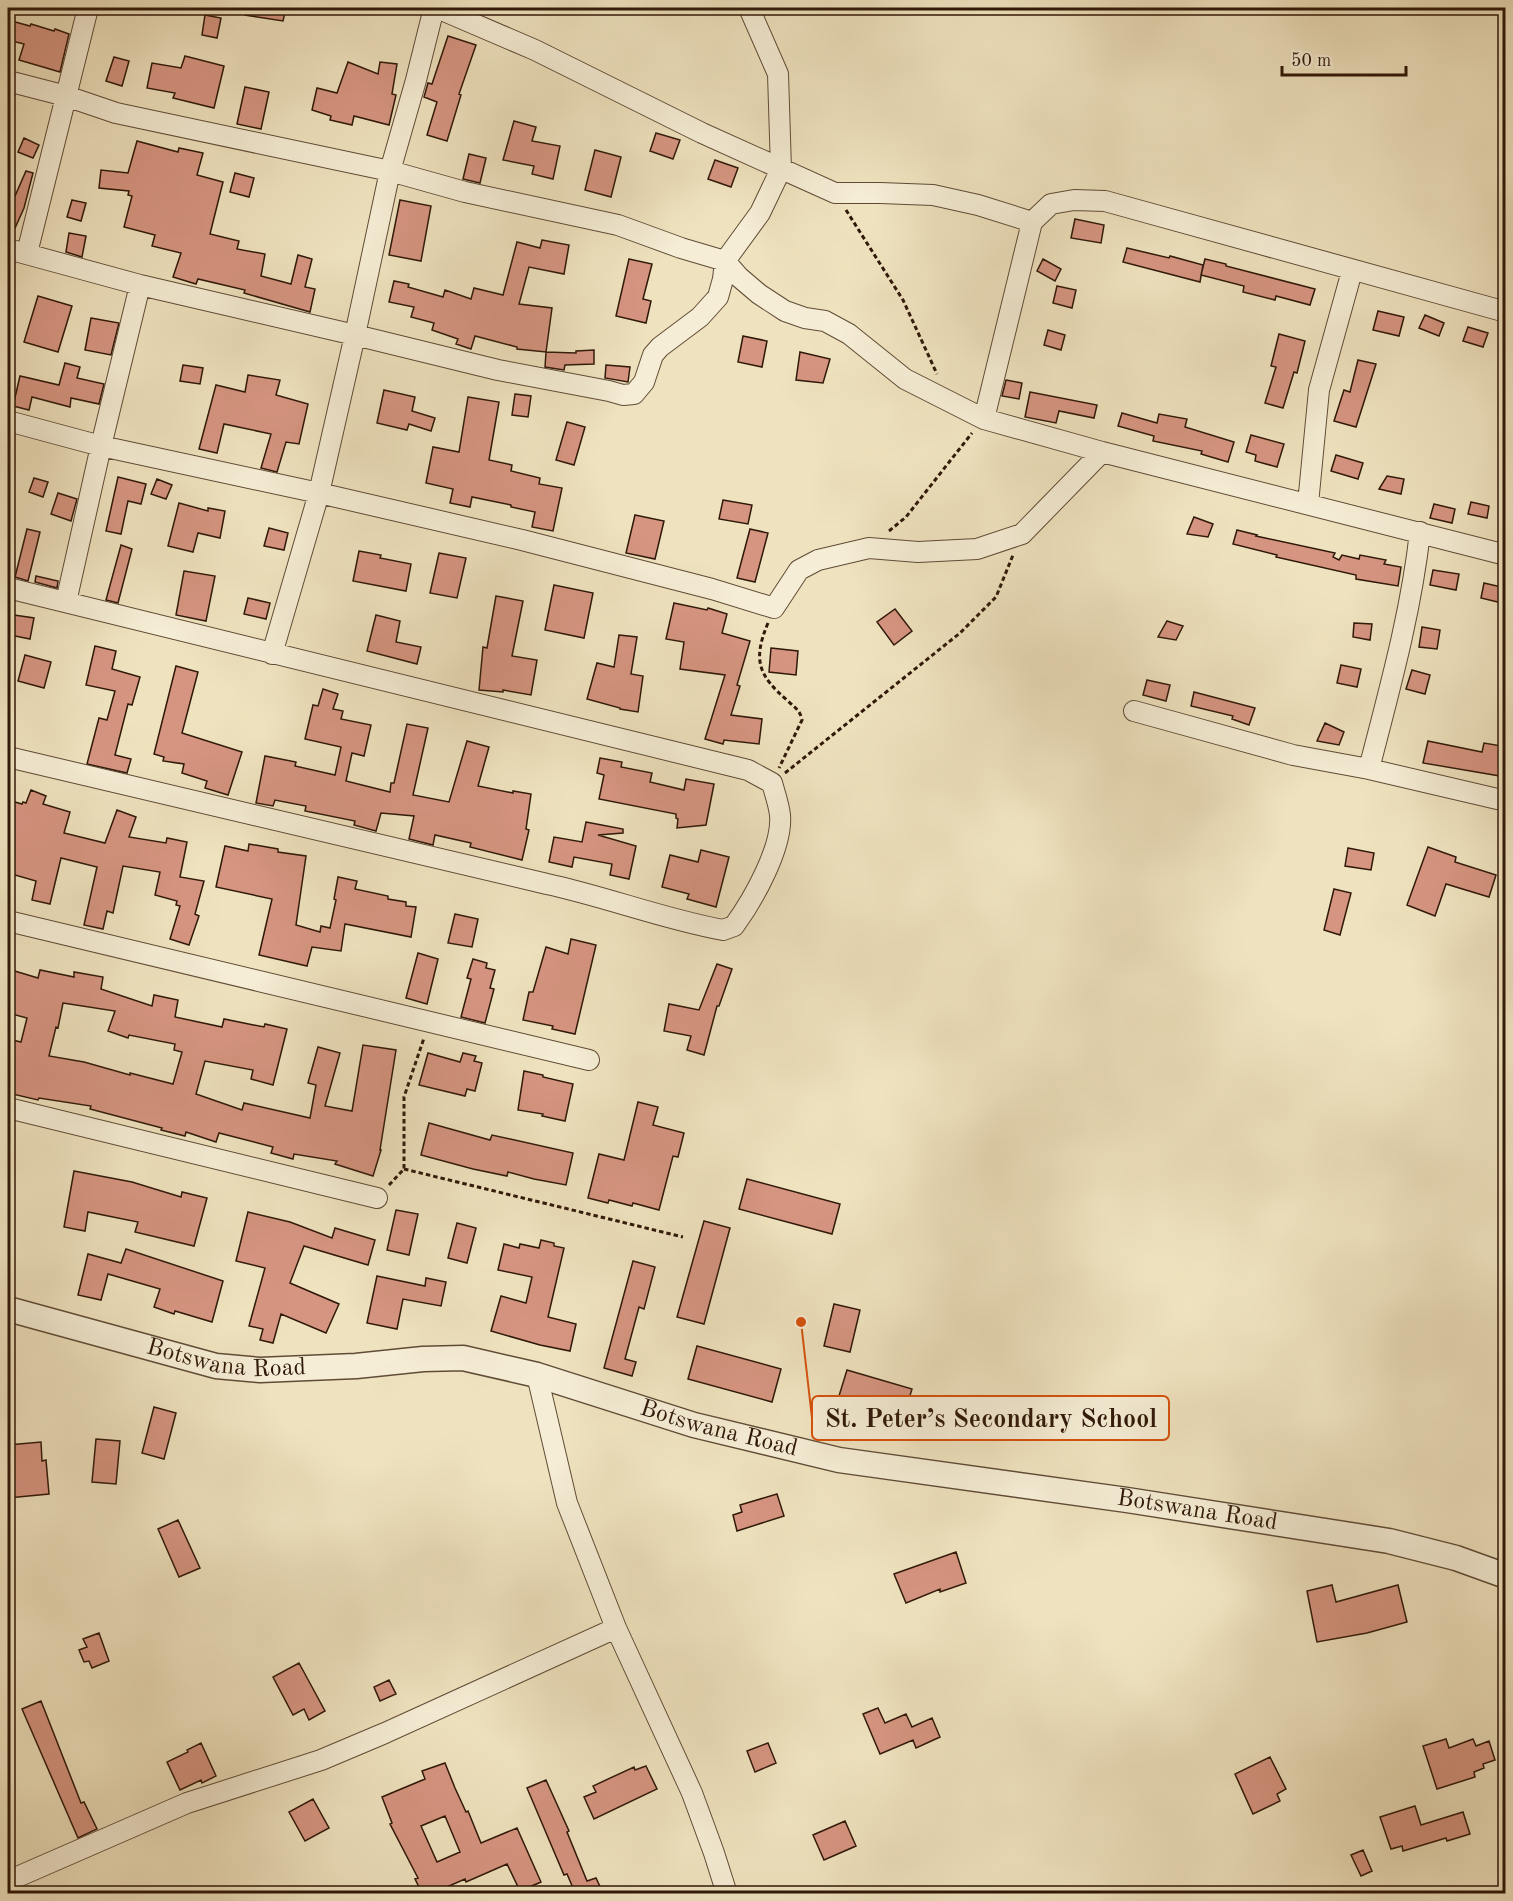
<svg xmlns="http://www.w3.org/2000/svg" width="1513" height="1901" font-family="'Old Standard TT',serif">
<rect width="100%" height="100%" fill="#efe3bf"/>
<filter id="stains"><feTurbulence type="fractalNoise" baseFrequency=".00333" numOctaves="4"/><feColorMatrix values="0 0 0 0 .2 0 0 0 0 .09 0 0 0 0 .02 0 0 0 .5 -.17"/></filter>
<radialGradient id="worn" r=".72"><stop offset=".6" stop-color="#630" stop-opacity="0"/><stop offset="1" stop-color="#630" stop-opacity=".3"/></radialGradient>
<path fill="#d69581" stroke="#301809" stroke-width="1.5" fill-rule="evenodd" d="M246,8H286L283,21L245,15Z
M205,15L221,18L217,38L202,35Z
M8,20L30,26L31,24L54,31L55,29L69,34L60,72L19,60L24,44L8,40Z
M448,36L476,45L459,94L461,95L447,141L427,135L437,102L424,97L428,83L432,84Z
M185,56L224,66L214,108L173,98L175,93L147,88L152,63L181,68Z
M114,57L129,61L122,86L106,81Z
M348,62L378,74L380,62L397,64L392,94L396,95L389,125L354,116L352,125L330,120L331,116L312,110L317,88L337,93Z
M245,87L269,92L261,129L237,124Z
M514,121L536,127L532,141L560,146L553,179L532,174L534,166L503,160Z
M656,133L680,140L673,159L650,151Z
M24,138L39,145L33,158L18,152Z
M137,141L178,152L179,148L203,153L197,175L223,182L210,234L239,241L237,249L265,254L261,276L291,284L298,255L312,259L305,287L315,289L310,312L244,293L245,290L198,279L196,284L173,277L181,253L152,246L155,235L124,227L132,196L128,195L129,191L99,188L101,170L128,173Z
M595,150L621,157L611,197L585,190Z
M469,154L486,158L480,183L463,179Z
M715,160L738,168L731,187L708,179Z
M26,171L33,173L24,208L11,237H8V212Z
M235,173L254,178L249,197L230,192Z
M72,200L86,203L81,221L67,217Z
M400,200L431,206L421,261L389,255Z
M1075,219L1104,225L1101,243L1071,238Z
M69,233L86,236L82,257L66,252Z
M542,240L569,245L564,274L529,267L519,304L552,308L546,352L517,349V347L475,336L471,349L456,344L458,339L432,330L434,323L411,317L414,307L389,302L394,281L409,284L408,287L443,297L445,290L471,299L474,288L503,295L517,242L540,248Z
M1127,248L1169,258L1170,256L1203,265L1200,282L1123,262Z
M629,259L652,264L643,299L651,301L646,323L616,316Z
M1043,259L1061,269L1055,281L1037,271Z
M1205,259L1226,264V266L1315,289L1310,305L1276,296L1275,300L1243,292L1244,286L1201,275Z
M1057,286L1076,290L1072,308L1053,303Z
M38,296L72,306L58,352L24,342Z
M1378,311L1404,317L1399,336L1373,330Z
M1425,315L1444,323L1439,336L1419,328Z
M91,318L119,323L111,355L85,350Z
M1468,327L1488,333L1483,347L1463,341Z
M1048,330L1065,335L1061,350L1044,345Z
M1279,334L1305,341L1297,373L1294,372L1283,408L1265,403L1276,367L1271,366Z
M743,336L767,341L762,367L738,362Z
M594,350V364L565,365L564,370L545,367L546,352L576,353V351Z
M800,352L830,359L823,383L796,380Z
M1358,360L1376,364L1356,427L1334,421L1344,390L1350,392Z
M65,363L80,367L77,378L104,384L99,404L71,398L70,407L32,397L29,410L13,406L20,376L59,385Z
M183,365L203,368L200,384L180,381Z
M606,365L630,367L628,382L605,378Z
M248,375L280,380L276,395L308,404L299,444L286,442L277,472L261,468L271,434L224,424L217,453L199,449L216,385L245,392Z
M1006,380L1022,383L1019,399L1002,396Z
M384,390L415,397L412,411L435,418L431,431L409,424L407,430L377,423Z
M1030,392L1097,405L1094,418L1059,411L1056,423L1025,417Z
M515,394L531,396L528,417L512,415Z
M468,397L499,402L489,460L512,465L511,471L540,478L539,484L562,488L553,531L532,527L535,512L511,507V505L472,497L470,507L450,503L453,489L426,483L433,447L459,452Z
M1122,413L1157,423L1159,414L1187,419L1185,427L1234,442L1228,462L1201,454L1202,451L1153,441L1154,436L1118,426Z
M567,422L585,427L574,465L556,460Z
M1251,435L1284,444L1277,467L1255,461L1256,455L1246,452Z
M1336,455L1363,463L1358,479L1331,471Z
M1387,476L1404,479L1401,494L1379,489Z
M118,477L146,484L141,504L128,501L121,534L106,531Z
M34,478L48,482L43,497L29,492Z
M157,479L172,485L166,499L151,494Z
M58,493L77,499L71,521L51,514Z
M723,500L752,505L748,524L719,519Z
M1471,502L1489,506L1487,518L1468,514Z
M179,503L208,511V508L225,511L220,538L198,533L193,552L168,546Z
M1434,504L1455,509L1452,523L1430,518Z
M635,515L664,521L655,559L626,553Z
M1194,517L1213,524L1208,537L1187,534Z
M269,528L288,533L284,550L264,546Z
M27,529L40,532L28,581L15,577Z
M750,529L768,533L755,582L737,578Z
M1237,530L1257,535L1256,536L1335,553L1333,557L1339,560L1342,555L1359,559L1360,555L1386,560L1384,564L1401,567L1398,586L1356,579V575L1276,557L1277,555L1233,544Z
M121,545L132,549L118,603L106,600Z
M359,551L381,555L380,558L411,564L406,591L353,581Z
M439,553L466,558L457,598L430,593Z
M1433,570L1459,574L1456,590L1430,585Z
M184,571L215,576L206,621L176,615Z
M36,576L58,581L57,588L35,582Z
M1484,583L1506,588V604L1481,598Z
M554,585L593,593L584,638L545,630Z
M496,596L523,601L512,656L537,660L531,695L503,690V692L479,690L483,647L487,648Z
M248,598L270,603L266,619L244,614Z
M674,603L707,610L708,608L727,614L722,633L750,641L737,685L740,686L731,715L762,719L759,744L724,740L723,744L705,739L725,675L680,669L684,642L666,639Z
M895,609L912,631L894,645L877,622Z
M14,615L34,618L30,639L10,635Z
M376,615L400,621L396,642L421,647L417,664L367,651Z
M1167,621L1183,626L1176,640L1158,637Z
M1354,623L1372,624L1370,640L1353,637Z
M1422,627L1440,630L1437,649L1419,647Z
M619,635L637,637L631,674L643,676L638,712L620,709V708L587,699L597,663L614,667Z
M95,646L116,651L112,669L140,677L132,705L128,704L115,755L131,759L127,773L87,764L99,718L107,720L115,691L86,685Z
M771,648L798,651L796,675L769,672Z
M25,655L51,662L44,688L18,681Z
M1341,665L1361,669L1357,687L1337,683Z
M176,666L198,672L182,733L242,752L228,795L205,788L207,781L182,773L184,764L163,761L164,757L154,754Z
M1412,670L1430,675L1425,694L1406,689Z
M1147,680L1170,685L1166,701L1143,695Z
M323,689L338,694L333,709L343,711L341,719L371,725L364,756L352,753L346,781L390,792L391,783H394L407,724L428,728L413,795L449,802L467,741L489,747L478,786L513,793V791L531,794L526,829L529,830L522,860L470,847L471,843L435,835L433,845L409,839L414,816L381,813L376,831L354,825L355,821L305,811L306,806L275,800L273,806L256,803L265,756L296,762L295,766L335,775L341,747L305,739L313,705L318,706Z
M1194,692L1255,708L1249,725L1232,719L1233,716L1191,706Z
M1325,723L1344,732L1339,745L1317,741Z
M1428,741L1482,752L1484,743L1502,746L1500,756L1506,757V777L1423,763Z
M600,758L622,762L621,767L652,773L650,782L684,790L686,779L714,784L706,825L677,828L678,819L676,818V814L599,799L604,775L597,773Z
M31,790L46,796L43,804L70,812L64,833L105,843L117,810L136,817L129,837L166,843L167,838L187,842L180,877L204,881L195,914L199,916L189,945L170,939L180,906L176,905L177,901L155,895L160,872L123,866L113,913L107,911L103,929L84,925L97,867L61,858L50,904L32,900L36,881L8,873V800L22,804L23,802L26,803Z
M586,822L623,829V833L598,835L636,846L629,879L610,875L612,864L574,857L572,867L549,862L554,837L582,842Z
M249,844L278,849V852L306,856L296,925L320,932L321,926L330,928L336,900L334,899L338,877L357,881L355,889L388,896V899L406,902V906L416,907L411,937L345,924L341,951L312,947L307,966L259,955L272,899L216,887L225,846L248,851Z
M1428,847L1456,857L1455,862L1496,875L1489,897L1446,884L1435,916L1407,905Z
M1348,848L1374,853L1371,870L1345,866Z
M701,850L729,857L716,907L687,899L689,894L662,887L670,855L698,862Z
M1334,889L1351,893L1340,935L1324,930Z
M455,914L478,919L472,947L448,943Z
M571,939L596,945L575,1034L552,1029L553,1026L523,1020L529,992H533L546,947L568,954Z
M418,953L438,959L427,1004L406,998Z
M473,959L487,963L486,968L495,970L490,988L494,989L485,1023L461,1017L471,979L467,978Z
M717,964L732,969L719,1006H717L704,1055L687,1050L691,1036L664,1031L669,1004L699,1010Z
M8,969L38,978L40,970L74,977V972L103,977L101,989L152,1006L154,995L178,1000L175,1017L222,1027L224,1019L264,1027L265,1024L287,1029L273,1085L251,1079L253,1070L205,1061L196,1094L242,1110L244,1103L310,1118L316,1085L308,1083L318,1047L340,1053L325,1106L352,1111L363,1045L396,1050L380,1150H381L373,1176L335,1164L337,1161L294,1154L293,1159L271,1153L273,1147L219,1133L216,1142L186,1132L185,1136L161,1130L162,1128L90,1109L91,1106L39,1098L38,1100L8,1093V1039L21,1042L27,1018L8,1013ZM63,1003L115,1011L108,1031L128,1038L129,1035L175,1044L174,1050L182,1052L173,1084L130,1073V1075L84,1062L49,1056L56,1027L58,1028Z
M428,1053L460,1062L463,1053L476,1056L474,1061L482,1063L475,1091L467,1089L465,1096L419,1085Z
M524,1071L543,1075V1077L573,1084L565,1121L542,1116L543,1114L518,1110Z
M638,1102L658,1107L653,1125L684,1133L678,1157L673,1156L659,1210L633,1203L632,1206L609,1200L608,1203L588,1198L599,1154L624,1160Z
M429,1123L490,1140L492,1135L573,1153L566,1185L534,1179L508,1172L507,1176L473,1169L421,1155Z
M74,1171L132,1182L181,1197L182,1192L207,1198L194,1246L135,1232L138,1222L88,1212L85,1231L64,1227Z
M747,1179L840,1204L832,1234L739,1209Z
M396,1210L418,1214L409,1255L387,1250Z
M248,1212L290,1222L332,1238L335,1228L375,1240L368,1265L304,1246L290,1283L339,1304L326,1333L281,1314L273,1343L260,1340L263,1329L249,1326L265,1268L236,1261Z
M704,1221L730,1228L704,1324L677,1317Z
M457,1223L476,1228L467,1263L448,1258Z
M541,1240L554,1243V1246L564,1248L548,1317L576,1324L570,1351L540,1345L491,1331L501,1296L526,1303L532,1277L498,1270L504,1244L519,1248L520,1244L539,1248Z
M126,1249L223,1281L212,1322L175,1311L174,1314L154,1307L160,1289L108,1274L101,1300L78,1295L88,1254L121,1263Z
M633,1261L655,1267L644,1309L639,1307L625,1359L636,1362L632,1376L604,1368Z
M377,1276L425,1286L426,1278L446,1282L441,1306L403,1299L397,1329L367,1323Z
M834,1304L860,1310L850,1352L824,1346Z
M697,1346L781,1369L772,1402L688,1379Z
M847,1370L912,1389L904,1415L839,1396Z
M154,1407L176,1413L164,1459L142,1453Z
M96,1439L120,1441L116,1484L92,1482Z
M41,1442L42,1461L46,1460L49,1494L8,1498V1445Z
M777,1494L784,1516L737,1531L733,1515L742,1512L740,1505Z
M178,1520L200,1568L179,1577L158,1529Z
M956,1552L966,1583L940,1592V1589L906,1603L894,1574Z
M1332,1585L1336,1602L1398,1585L1407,1622L1367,1633L1317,1642L1307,1591Z
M99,1633L109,1661L92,1668L89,1661L84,1662L79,1650L87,1647L83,1639Z
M299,1663L325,1711L309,1720L304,1709L293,1715L273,1677Z
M389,1680L396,1694L380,1701L374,1687Z
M41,1701L81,1803L84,1802L97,1829L78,1838L22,1709Z
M878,1708L885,1723L906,1714L912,1727L932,1718L940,1737L916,1748L913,1740L880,1754L863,1714Z
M1446,1739L1449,1748L1473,1739L1476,1746L1489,1741L1495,1760L1483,1764L1484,1768L1474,1772L1475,1777L1437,1789L1423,1746Z
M201,1743L216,1776L202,1783L201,1780L180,1790L167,1762L188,1752L187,1750Z
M768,1743L776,1763L755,1772L747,1751Z
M1270,1757L1286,1789L1277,1794L1280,1801L1253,1814L1235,1774Z
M445,1763L455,1788L466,1812L468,1811L481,1843L517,1828L541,1882L520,1891L507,1864L466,1882L465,1879L433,1893H422L415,1879L418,1878L390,1824L392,1823L382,1797L425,1779L422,1771ZM445,1816L460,1852L437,1862L421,1826Z
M646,1766L657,1789L594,1819L584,1797L596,1792L593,1786L634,1767L635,1770Z
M546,1780L569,1831L567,1832L587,1881L596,1878L603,1893H559L573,1888L567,1874L564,1875L527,1788Z
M313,1799L329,1828L305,1841L289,1812Z
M1415,1806L1421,1825L1463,1812L1470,1834L1447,1841L1446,1838L1403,1851L1402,1846L1391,1849L1380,1817Z
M845,1821L856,1846L824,1860L813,1835Z
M1363,1850L1372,1871L1361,1876L1351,1855Z"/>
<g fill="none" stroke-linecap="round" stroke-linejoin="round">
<g stroke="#604b36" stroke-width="22">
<path id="minor" d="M434,8L416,80L390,171L355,335L498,370L609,391L623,395L634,394L644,382L653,355L660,347L700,317L718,297L723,279L725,261L760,213L781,169L778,74L749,8
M437,8L535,50L702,133L835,193H880L933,195L978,205L1032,222L1051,204L1074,200L1105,201L1506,312
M8,81L66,96L116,113L390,171L465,192L618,225L681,248L725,261L739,277L759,294L785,311L805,318L825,321L849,334L905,379L984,419L1102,452L1506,555
M8,249L140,285L355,335L319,493L272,654
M27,253L88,8
M984,419L1032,222
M8,421L101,446L319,493L522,540L712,589L774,608L799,570L818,560L869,548L918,552L977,549L1022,534L1102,452
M1308,504L1319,390L1352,271
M8,588L748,770L772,783C775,794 779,805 780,815C783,847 753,900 734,926L723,930C663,919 607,897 547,884C367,842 187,800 8,757
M66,602L101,446L140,285
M1134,711L1293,755L1369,769L1506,801
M1369,769C1389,691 1411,613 1420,532
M8,921L589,1060
M8,1108L377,1198
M537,1375L567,1503L616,1628L692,1793L714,1853L727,1894
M8,1881L187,1803L321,1760L385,1733L616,1628"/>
</g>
<g stroke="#604b36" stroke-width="27">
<g id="tertiary">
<path id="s1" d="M8,1309L216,1366L260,1370L356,1366L423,1359L463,1358L537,1375L694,1425L839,1460L1127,1500L1389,1541L1456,1558L1506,1576"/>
</g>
</g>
<path stroke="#301809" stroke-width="3" stroke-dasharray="4.5 3" stroke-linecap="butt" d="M846,210L903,300L937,374
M889,531L906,517L972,433
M768,623C752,661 759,676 788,701C795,708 800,710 802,720L779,768
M785,773L960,633L996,597L1013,555
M404,1169L683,1237
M389,1185L404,1169V1097L424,1038"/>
<use href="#minor" stroke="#f5edd5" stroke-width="20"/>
<use href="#tertiary" stroke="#f5edd5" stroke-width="24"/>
</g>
<g text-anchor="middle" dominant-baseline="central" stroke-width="4.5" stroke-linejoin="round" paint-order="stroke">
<g font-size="24" fill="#301809" stroke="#f5edd5">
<text stroke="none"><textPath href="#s1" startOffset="225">Botswana Road</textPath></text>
<text stroke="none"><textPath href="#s1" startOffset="729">Botswana Road</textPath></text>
<text stroke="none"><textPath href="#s1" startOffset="1215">Botswana Road</textPath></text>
</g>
</g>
<path fill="none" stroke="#d6520c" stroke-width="2" d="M801 1322L812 1418"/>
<circle fill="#d6520c" stroke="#f5edd5" stroke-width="2" cx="801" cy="1322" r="6"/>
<rect fill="#f5edd5" stroke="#d6520c" stroke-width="2" x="812" y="1396" width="357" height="44" rx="6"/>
<g font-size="26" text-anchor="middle" font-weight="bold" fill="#301809">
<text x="991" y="1427">St. Peter’s Secondary School</text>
</g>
<rect width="1513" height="1901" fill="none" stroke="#efe3bf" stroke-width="30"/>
<rect x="9" y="9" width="1495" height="1883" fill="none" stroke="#301809" stroke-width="3"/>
<rect x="15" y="15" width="1483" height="1871" fill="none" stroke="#301809" stroke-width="1.5"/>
<path d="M1282 66v9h124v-9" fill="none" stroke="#301809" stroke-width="3"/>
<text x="1291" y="66" font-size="18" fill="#301809" stroke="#f5edd5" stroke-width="4.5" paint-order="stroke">50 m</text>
<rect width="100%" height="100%" filter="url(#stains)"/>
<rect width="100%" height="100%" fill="url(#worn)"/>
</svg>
